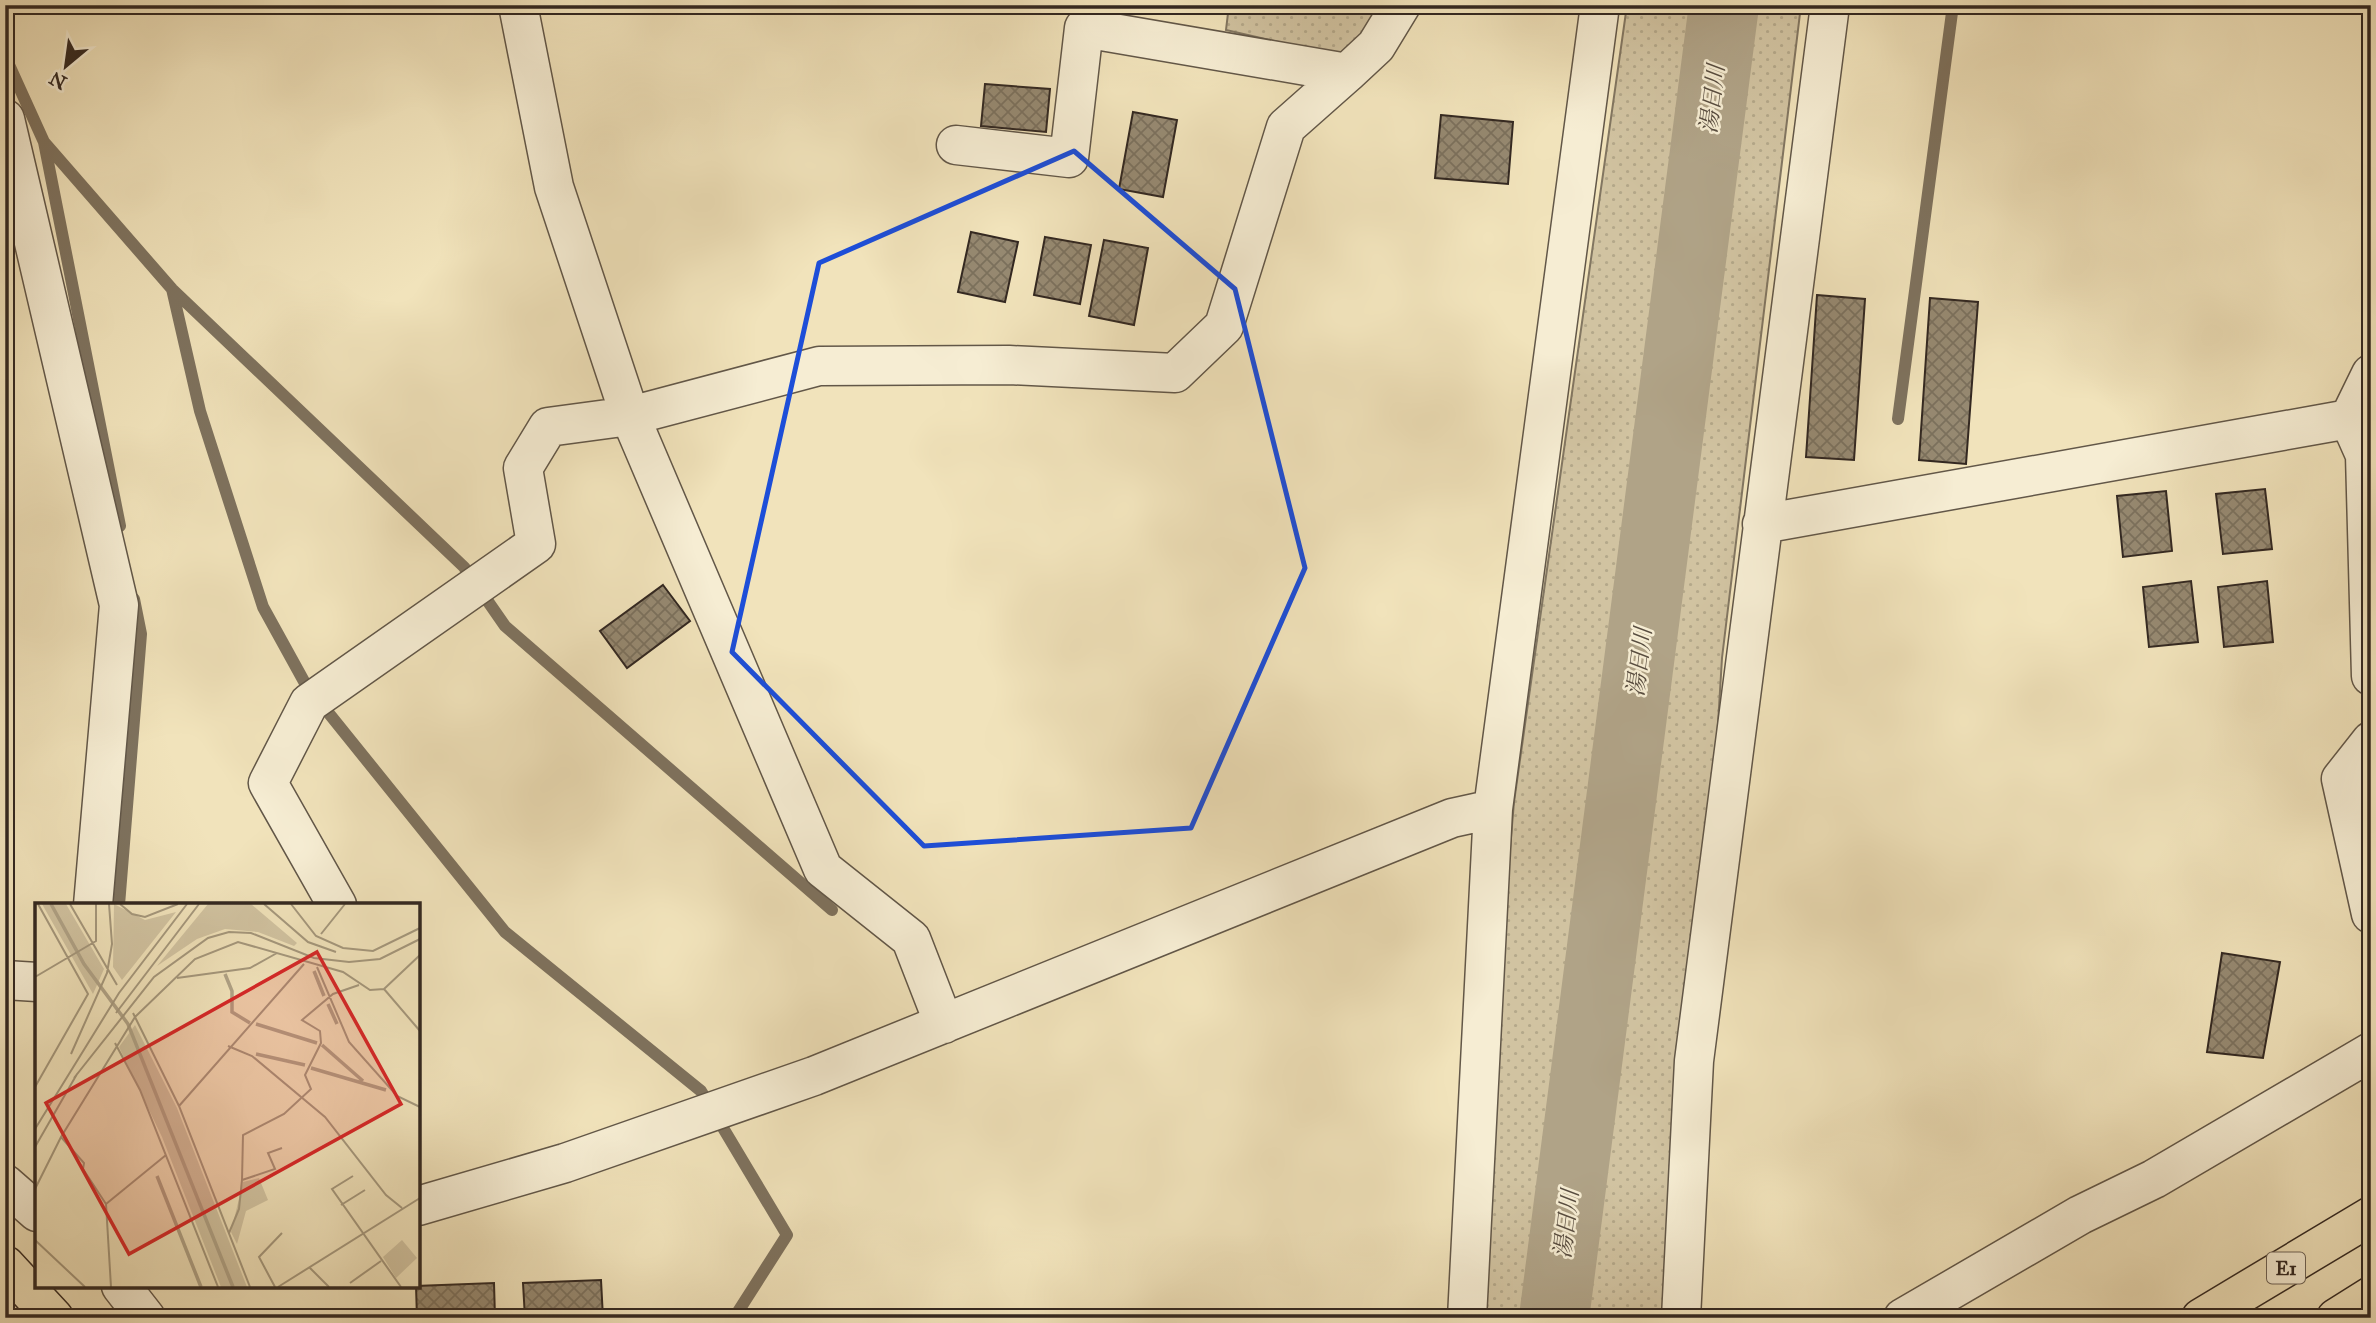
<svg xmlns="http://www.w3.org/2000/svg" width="2376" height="1323" font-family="'IM FELL Great Primer','Noto Serif JP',serif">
<defs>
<pattern id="grass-dots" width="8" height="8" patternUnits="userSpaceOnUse" patternTransform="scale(1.75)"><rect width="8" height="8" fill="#d1c3a1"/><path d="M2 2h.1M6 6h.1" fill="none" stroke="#b4a88a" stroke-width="1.8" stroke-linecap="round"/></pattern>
<pattern id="building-cross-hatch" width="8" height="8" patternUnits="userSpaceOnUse" patternTransform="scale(1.75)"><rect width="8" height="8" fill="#968971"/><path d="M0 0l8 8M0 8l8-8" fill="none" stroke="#7b705c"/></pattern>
</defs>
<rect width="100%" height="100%" fill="#f1e3bb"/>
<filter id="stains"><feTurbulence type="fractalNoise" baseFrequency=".00286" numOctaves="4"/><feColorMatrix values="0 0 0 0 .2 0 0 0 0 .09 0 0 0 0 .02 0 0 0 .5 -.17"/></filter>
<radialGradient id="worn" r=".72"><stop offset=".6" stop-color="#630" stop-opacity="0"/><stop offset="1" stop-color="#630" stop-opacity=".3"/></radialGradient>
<path fill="url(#grass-dots)" stroke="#827661" stroke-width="2" d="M1229,5H1384L1348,58L1226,30Z
M1627,5H1801L1722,658L1682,1318H1470L1514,802Z"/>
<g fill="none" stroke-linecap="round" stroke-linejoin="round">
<path stroke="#7e725e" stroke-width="12" d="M5,56L44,142L120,526
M44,142L172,289L464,567L505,626L832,910
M172,289L200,411L263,607L306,685L505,932L701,1091L787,1235L734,1318
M1898,419L1953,5
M119,905L141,634L134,599"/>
<path stroke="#b0a387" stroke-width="70" d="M1554,1318L1724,5"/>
</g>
<path fill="url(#building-cross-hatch)" stroke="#332821" stroke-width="2" d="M1152,5H1218L1217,14L1152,8Z
M985,84L1050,89L1046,132L981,126Z
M1133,112L1177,120L1163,197L1119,189Z
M1441,115L1513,122L1508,184L1435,178Z
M971,232L1018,242L1005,302L958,292Z
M1045,237L1091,245L1080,304L1034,295Z
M1104,240L1148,248L1134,325L1089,316Z
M1817,295L1865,299L1854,460L1806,457Z
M1930,298L1978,302L1966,464L1919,460Z
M2265,489L2272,549L2223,554L2216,494Z
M2166,491L2172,551L2123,557L2117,496Z
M2191,581L2198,642L2149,647L2143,587Z
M2267,581L2273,642L2224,647L2218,587Z
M663,585L690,621L627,668L600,631Z
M2222,953L2280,962L2263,1058L2207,1052Z
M601,1280L603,1318H525L523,1283Z
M494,1283L495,1318H417L416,1286Z"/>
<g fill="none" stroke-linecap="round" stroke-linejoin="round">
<g stroke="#625748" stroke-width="41">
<path id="minor" d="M518,5L554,187L630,416L823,869L911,939L944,1024
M5,119L119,605L93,905
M956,145L1069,158L1084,28L1347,73L1376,46L1401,5
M2349,419L2365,455L2371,676
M2349,419L2371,374
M1762,524L2349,419
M2371,741L2341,779L2371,914
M337,905L268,783L309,703L536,544L523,468L548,427L630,416L819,366L1009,365L1175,373L1224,326L1286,127L1347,73
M5,980L37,982
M5,1184L37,1212
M418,1206L565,1163L814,1076L1452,818L1493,809
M121,1286L146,1318
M1467,1318L1493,809L1600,5
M1681,1318L1694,1061L1830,5
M1903,1318L2080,1215L2154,1179L2371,1052"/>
</g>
<g stroke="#332821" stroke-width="41">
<path id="highway" d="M5,1265L54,1318
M2201,1318L2371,1216
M2336,1318L2371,1296"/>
</g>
<use href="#minor" stroke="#f6edd3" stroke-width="38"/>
<use href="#highway" stroke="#f1e3bb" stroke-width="38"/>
</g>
<path fill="none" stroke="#1d4ed8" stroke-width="5" stroke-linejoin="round" d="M1074,151L1235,289L1305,568L1191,828L924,846L732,652L819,263Z"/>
<g text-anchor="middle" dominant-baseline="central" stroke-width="5" stroke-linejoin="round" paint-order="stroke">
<rect fill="#f6edd3" stroke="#6e6356" stroke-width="2" x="2267" y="1252.5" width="38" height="31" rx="5"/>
<g font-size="19" font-weight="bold" fill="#332821">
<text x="2286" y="1268">E1</text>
</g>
<g font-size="23" font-style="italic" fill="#584d40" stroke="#f6edd3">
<text transform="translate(1712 99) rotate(-83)">湯日川</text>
<text transform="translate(1639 662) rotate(-83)">湯日川</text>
<text transform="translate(1566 1224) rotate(-83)">湯日川</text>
</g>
</g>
<g transform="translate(35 903)">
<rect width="385" height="385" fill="#f1e3bb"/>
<path d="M7,1H31L69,66L58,91ZM79,1L110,17L141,9L87,77L78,64ZM173,1H216L262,40L259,43L223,29L190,26L162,36L122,63ZM100,122L142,205L212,384H186L127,234L84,144ZM224,275L233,297L211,308L202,341L196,329L208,279ZM367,337L382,355L361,375L348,354Z" fill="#d1c3a1"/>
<path fill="none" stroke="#b0a387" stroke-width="3.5" d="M16,1L49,61L93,121L198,384M279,68L289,93M190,71L197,88V109L215,120M293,101L302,121M221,121L282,140M287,142L328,178M221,151L270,162M276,165L351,187M122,273L166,384"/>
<path fill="none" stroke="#a5987d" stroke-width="2" d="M35,1L82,82M85,1L97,11L110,14L143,1M229,1L273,39L301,49M256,1L281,33L308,45L338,48L385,25M286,31L310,1M282,64L314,139L362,193L385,204M0,74L61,38V1M142,75L215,65L242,50M349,86L385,128M81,110L164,1M98,110L100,114L160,56L203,39L308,69L335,87L349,86L385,52M80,140L105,187L183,384M193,143L217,153L290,214L351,292L367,305M36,151L72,70L77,41L74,1M39,175L119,74L173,35L194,29L216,30L279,55L314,59L345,56L385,36M0,184L53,91L3,1M144,203L269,61M0,226L84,90L152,1M26,234L49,260L48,266L71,301L76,384M0,244L42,171M318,273L297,286L366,384M207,277L208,232L249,211L276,186L270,172L286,140L285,128L267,117L298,91L324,82M0,286L26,234L100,114L144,203L215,384M71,301L131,252M306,302L330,287M194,330L204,306L207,277L240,266L233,250L247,245M0,337L50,384M274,364L294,384M315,380L346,358M240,384L224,354L247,330M243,384L385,295"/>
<path fill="#d62828" fill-opacity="0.15" stroke="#d62828" stroke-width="3.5" d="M282,49L366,201L94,351L11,200Z"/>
<rect width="385" height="385" fill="none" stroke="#332821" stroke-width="3.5"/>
</g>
<rect width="2376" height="1323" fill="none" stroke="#f1e3bb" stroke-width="28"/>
<rect x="7" y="7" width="2362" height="1309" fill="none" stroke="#332821" stroke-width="3.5"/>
<rect x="14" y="14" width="2348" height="1295" fill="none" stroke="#332821" stroke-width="2"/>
<g transform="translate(66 66) rotate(209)" stroke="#f6edd3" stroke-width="5" paint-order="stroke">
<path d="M0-5L12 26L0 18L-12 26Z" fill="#332821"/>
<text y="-10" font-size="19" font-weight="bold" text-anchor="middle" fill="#332821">N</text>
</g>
<rect width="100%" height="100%" filter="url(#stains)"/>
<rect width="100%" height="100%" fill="url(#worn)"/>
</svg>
